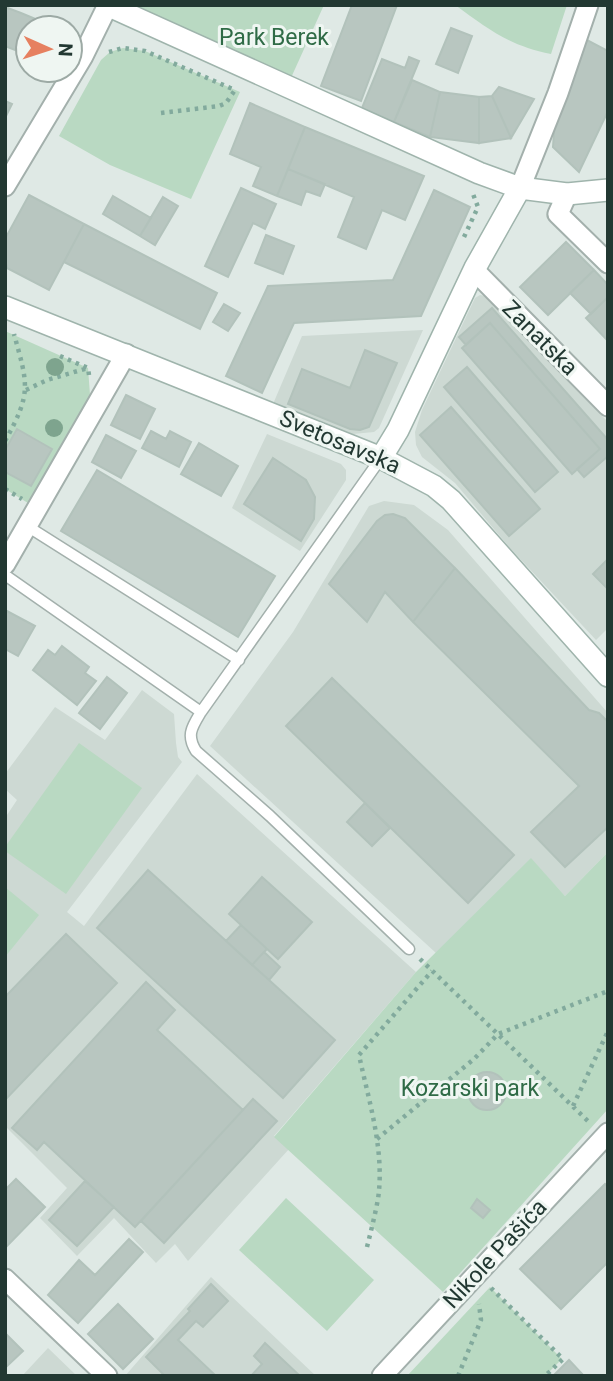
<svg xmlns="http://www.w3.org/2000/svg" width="613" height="1381" font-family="Roboto,sans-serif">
<rect width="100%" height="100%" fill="#dfe9e5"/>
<path fill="#cdd9d3" d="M480,295L486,296L608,422V628L596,640L510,548L455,483L422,457L416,445L415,432L422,410L475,298Z
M423,330L379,428L374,432L353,434L273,404L302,336Z
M267,434L341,464L346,470V480L300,551L232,508Z
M384,501L414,505L448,530L608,713V852L565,896L531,859L436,953L210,746L293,632L369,506Z
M142,690L174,714L176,743L178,757L182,762L67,912L84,926L197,774L416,972L274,1136L289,1149L188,1261L175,1244L156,1263L114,1218L77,1256L40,1218L67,1188L5,1126V818L17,800L5,789V774L55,707L105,740Z
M211,1277L316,1376H125Z
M48,1348L77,1376H22Z"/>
<path fill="#b9d9c2" d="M129,5H324L290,80Z
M455,5H567L551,54C510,46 488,29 455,5Z
M123,48L145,51L240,92L191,199L110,165L59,136L101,60L110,52Z
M5,331L88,368L90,395L28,503L5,489Z
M79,743L142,788L66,894L5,851V847Z
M608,852V1109L443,1292L274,1137L416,972L531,858L565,896Z
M5,887L39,915L5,957Z
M286,1198L374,1280L327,1331L239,1250Z
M490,1287L562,1359L545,1376H407Z"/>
<path fill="#b8c6c0" stroke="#b2c2bb" stroke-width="2" d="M352,5H397L361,101L321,86Z
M5,7L21,13L57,28H28V55L5,46Z
M451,28L472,36L458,73L436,64Z
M583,38L608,51V111L579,172L553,147L556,102Z
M409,57L419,61L394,122L362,108L382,59L405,68Z
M412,80L440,92L430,137L394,122Z
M499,87L534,99L511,138L492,96Z
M440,92L479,97V143L430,137Z
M492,96L511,138L479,143V97Z
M5,101L12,104L5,118Z
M250,103L305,127L277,196L253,186L261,167L230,154Z
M305,127L424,176L405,220L382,210L366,249L338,237L354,197L288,169Z
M288,169L325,184L320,196L306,191L301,205L277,196Z
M241,188L276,204L265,229L253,223L228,277L205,266Z
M434,190L470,207L421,316L294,323L262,393L226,376L268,286L393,280Z
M29,195L84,224L49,290L7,268L5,259V239Z
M113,196L151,218L140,236L103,214Z
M163,197L178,206L155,245L140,236Z
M84,224L217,293L200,329L64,262Z
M266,235L294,246L283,274L255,263Z
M566,242L594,270L548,315L520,287Z
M594,270L608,285V297L591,314L570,293Z
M608,297V341L586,318Z
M224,304L240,313L228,331L213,322Z
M492,308L608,440V456L584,477L577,469L600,449L490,323L466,345L459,337Z
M490,323L600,449L572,474L462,348Z
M365,350L397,363L369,427L360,430L350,429L288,404L302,369L350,388Z
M467,367L558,472L535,492L444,387Z
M126,395L155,409L140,439L111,425Z
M451,407L540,509L509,536L420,435Z
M17,429L52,449L31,486L5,472V450Z
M151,431L166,439L170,431L191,442L179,467L142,448Z
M106,435L136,451L121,478L92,462Z
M199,443L238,466L221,496L181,474Z
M273,458L306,480L315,497L314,519L301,541L244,504Z
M97,470L275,576L238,637L61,531Z
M393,514L405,518L455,568L413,622L385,592L367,622L329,584L377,521L385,515Z
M608,559V589L593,574Z
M455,568L589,710L599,713L608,722V827L565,867L531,832L579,786L413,622Z
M5,610L35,626L18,656L5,649Z
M62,646L89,667L85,673L96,681L77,705L33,670L48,650L55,655Z
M107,677L127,693L100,729L79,713Z
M332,678L514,855L468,903L286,726Z
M365,803L390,828L372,846L347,822Z
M148,870L335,1040L283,1098L97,928Z
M262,877L312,922L278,959L229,914Z
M241,925L267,949L252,965L226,941Z
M66,934L117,983L5,1100V997Z
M264,952L280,967L269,980L252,965Z
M146,982L175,1010L157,1030L243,1110L135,1227L44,1142L37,1150L12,1128Z
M468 1091a19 19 0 1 1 38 0a19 19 0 1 1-38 0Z
M253,1099L277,1121L164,1243L141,1221Z
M16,1179L45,1207L5,1248V1190Z
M85,1181L114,1207L77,1246L49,1220Z
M605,1184L608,1187V1262L561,1309L520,1269Z
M477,1199L490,1210L483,1218L471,1208Z
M129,1239L143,1252L78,1323L48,1295L79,1260L95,1275Z
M211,1284L228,1301L203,1327L196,1321L178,1340L216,1376H165L146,1357L190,1311L188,1309Z
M118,1304L153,1339L123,1369L88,1334Z
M5,1333L23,1351L5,1368Z
M265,1343L300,1376H251L262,1364L254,1356Z
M569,1360L584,1376H553Z"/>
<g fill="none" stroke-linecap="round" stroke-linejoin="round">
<g stroke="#a3b0ac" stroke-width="13">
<path id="lane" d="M381,458L201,712C192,727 186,735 196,751L270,816L409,949
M27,526L239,660
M5,575L201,712"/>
</g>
<g stroke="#a3b0ac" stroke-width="23">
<path id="street" d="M5,186L83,56L108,5
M520,188L558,93L588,5
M567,194L558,214L608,263
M475,268L478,274L608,406
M5,564L126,354
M5,1279L107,1376
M382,1376L608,1133"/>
</g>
<g stroke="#9fb4ac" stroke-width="24">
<path id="secondary" d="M107,5L479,173L520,188L567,194L608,190
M5,307L381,458L434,486L451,500L608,676
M381,458L398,430L475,268L520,188"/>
</g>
<path stroke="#82aa9d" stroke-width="4.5" stroke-dasharray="3.5 5" stroke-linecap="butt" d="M109,52L123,48L145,51L235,90
M161,113L219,106L226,103L235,90
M464,237L478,207L473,194
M60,356L88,368L89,375
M26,390L47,380L88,368
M5,441C32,393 28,385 14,334
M5,489L22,499
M420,959L590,1123
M573,1106L608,1031
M377,1139L474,1059L498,1034L608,991
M367,1247C371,1231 375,1215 378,1199C385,1151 369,1102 359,1055L432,971
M491,1288L563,1359L545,1376
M458,1376L481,1320L479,1304"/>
<use href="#lane" stroke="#fff" stroke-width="10"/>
<use href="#street" stroke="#fff" stroke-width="19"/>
<use href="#secondary" stroke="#fff" stroke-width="21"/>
</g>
<g fill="#7ea48e">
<circle cx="55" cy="367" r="9"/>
<circle cx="54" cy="428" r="9"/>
</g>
<g text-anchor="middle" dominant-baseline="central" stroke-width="6" stroke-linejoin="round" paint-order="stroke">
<g font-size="23" fill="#2f6b46" stroke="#eff6f2">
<text x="274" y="37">Park Berek</text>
<text x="470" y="1088">Kozarski park</text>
</g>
<g font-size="23" fill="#223832" stroke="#eff6f2">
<text transform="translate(540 338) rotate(45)">Zanatska</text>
<text transform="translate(340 442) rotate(23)">Svetosavska</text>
<text transform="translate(495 1254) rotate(-47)">Nikole Pašića</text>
</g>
</g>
<rect width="613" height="1381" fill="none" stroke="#223832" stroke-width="14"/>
<g transform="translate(49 49) rotate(93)"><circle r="33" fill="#eff6f2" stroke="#9daaa5" stroke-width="2"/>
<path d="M0-5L12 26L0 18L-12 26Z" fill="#e68060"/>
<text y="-10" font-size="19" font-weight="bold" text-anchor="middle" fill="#223832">N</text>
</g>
</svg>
